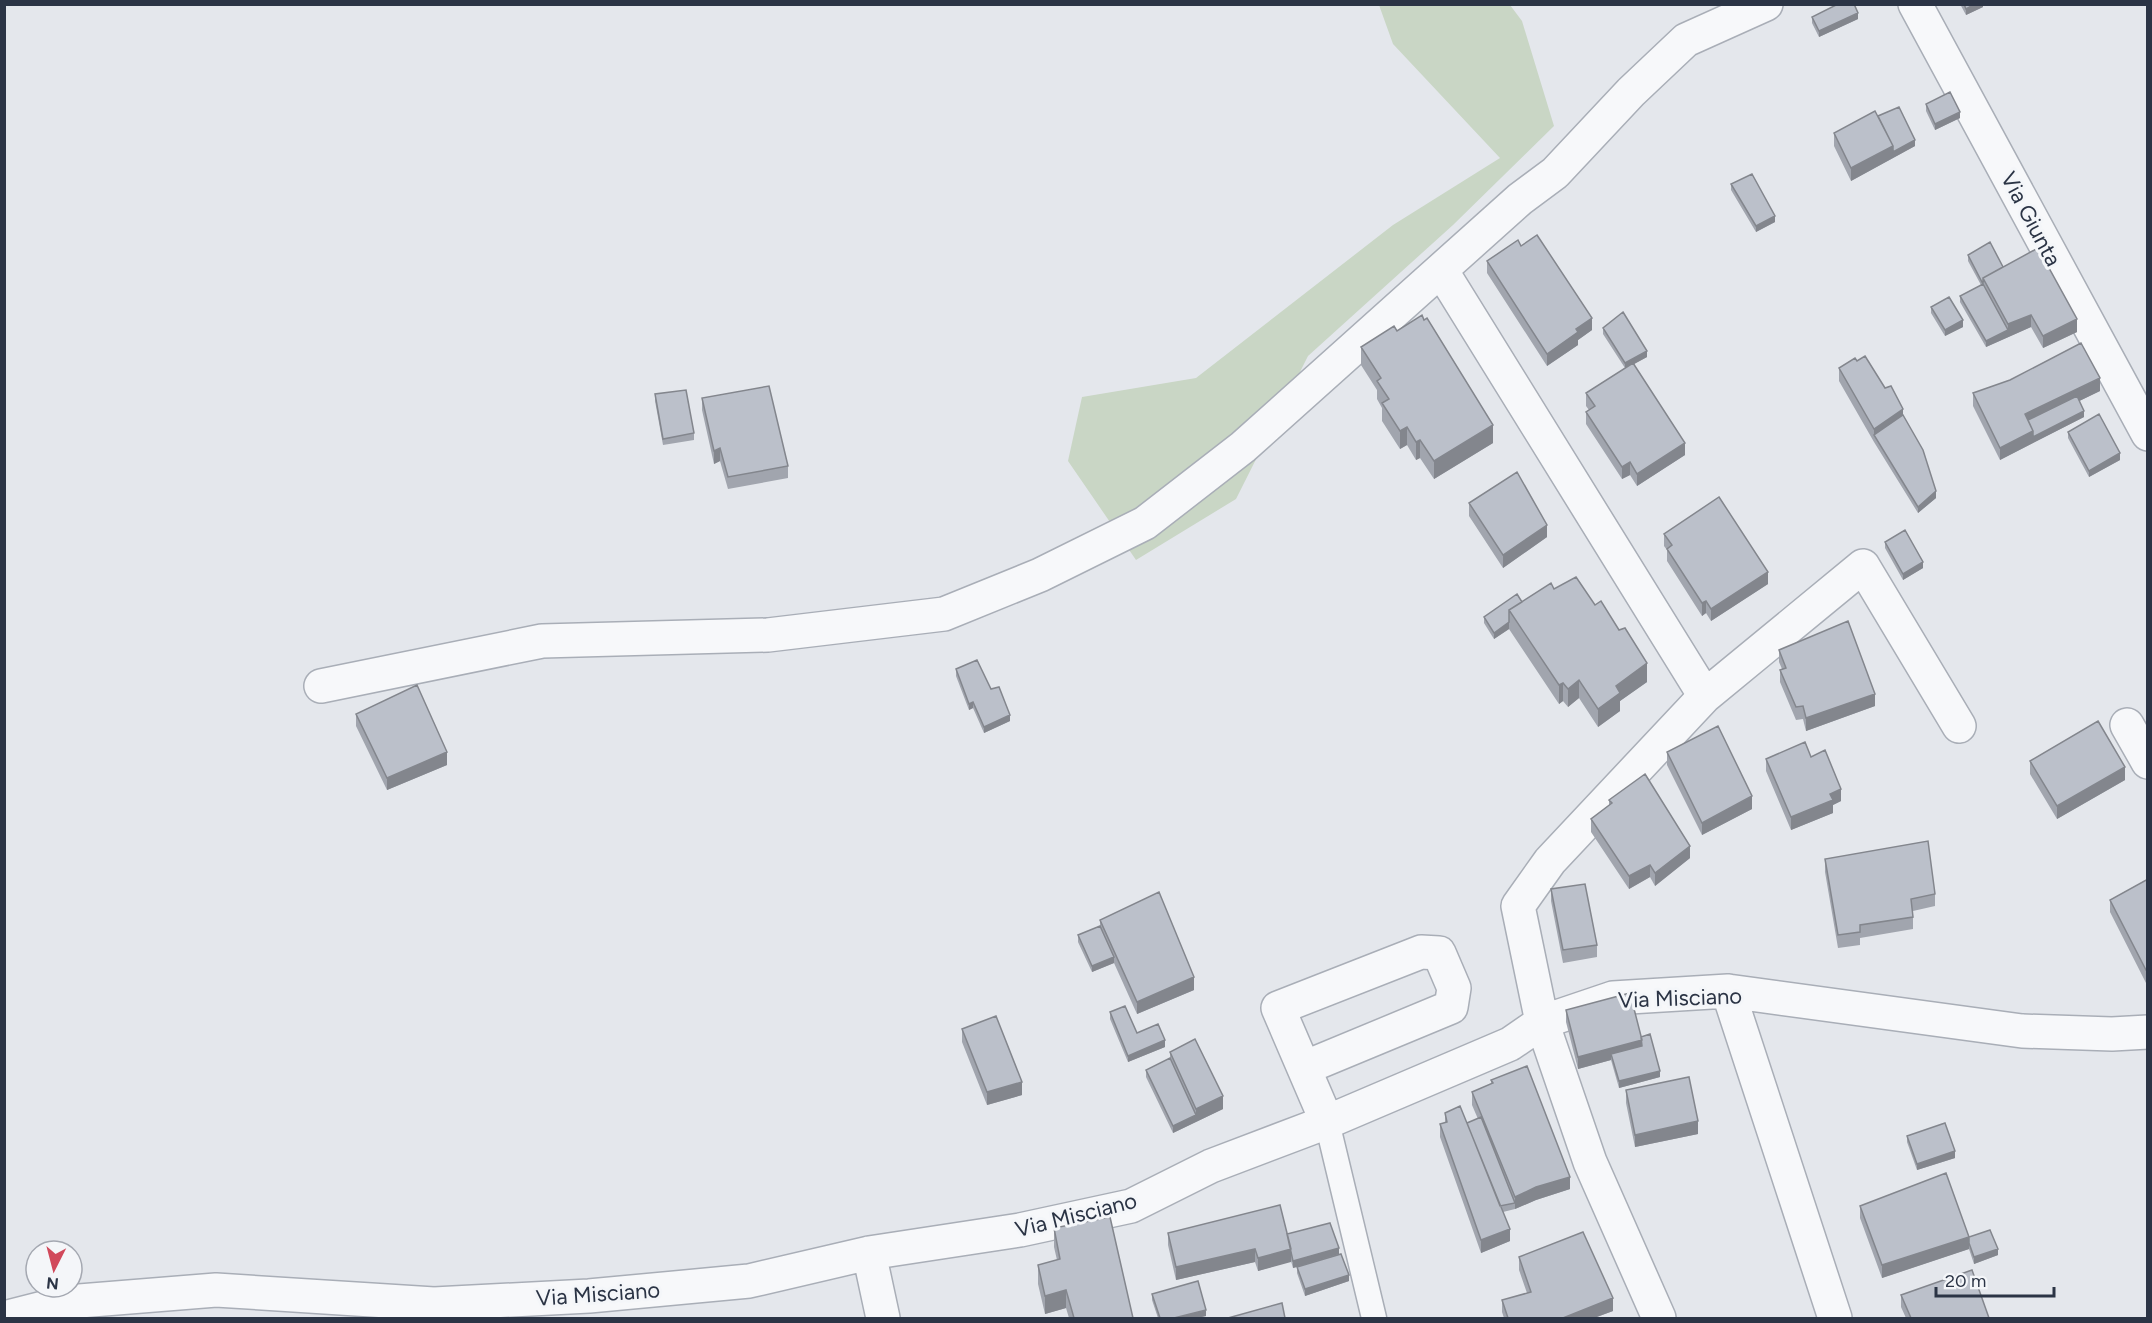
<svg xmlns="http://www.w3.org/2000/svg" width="2152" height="1323" font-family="Figtree,sans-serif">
<rect width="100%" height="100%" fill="#e4e7ec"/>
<path fill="#c9d6c5" d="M1379,5H1510L1522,21L1554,126L1453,225L1308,356L1236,499L1136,560L1068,461L1082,397L1196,378L1393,225L1500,158L1393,44Z"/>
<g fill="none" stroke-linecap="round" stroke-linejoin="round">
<g stroke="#a9aeb7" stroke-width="27">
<path id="lane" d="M1327,1122L1374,1318"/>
</g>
<g stroke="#a9aeb7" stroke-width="36">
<path id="street" d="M1915,4L2148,434
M1441,270L1705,696
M321,686L542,641L768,635L944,614L1040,575L1145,523L1243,447L1520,199L1555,173L1631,92L1686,40L1766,4
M2127,725L2148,762
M1728,991L1835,1318
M1304,1068L1451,1007L1454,988L1439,953L1421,952L1278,1008L1327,1122
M869,1253L883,1318
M4,1318L67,1302L216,1290L434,1304L589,1296L749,1281L869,1253L1020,1230L1131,1206L1211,1166L1327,1122L1510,1044L1542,1022L1613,998L1728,991L2022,1031L2112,1034L2148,1032
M1659,1318L1590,1162L1542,1022L1518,906L1550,861L1705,696L1863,566L1959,726"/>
</g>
<use href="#lane" stroke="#f7f8fa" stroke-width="24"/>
<use href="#street" stroke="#f7f8fa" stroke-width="33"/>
</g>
<path fill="#a1a5ae" d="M1960,4H1983V7L1966,15Z
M1812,17L1858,19L1819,37L1812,23Z
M1926,104L1960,118L1935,130L1926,111Z
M1878,116L1915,146L1851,181L1834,146V133Z
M1731,184L1775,222L1756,232L1731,190Z
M1521,246L1592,330L1578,340V345L1547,366L1487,273V261Z
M1968,255L2003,267L2077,332L2043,348L2031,327L1986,347L1960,302V296L1981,285L1968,261Z
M1931,307L1963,327L1945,336L1931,313Z
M1603,328L1647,357L1634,364L1685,455L1637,486L1630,475L1622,479L1586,424V412L1589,410L1586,406V393L1625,368L1603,334Z
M1397,331L1493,443L1434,479L1420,458L1416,460L1407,445L1400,449L1382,421V408L1377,399V390L1361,365V347Z
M1839,368L1885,388L1903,415L1936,498L1918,513L1874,442L1839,381Z
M2100,391L2079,401L2084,417L2000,460L1973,406V393Z
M655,394L694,433V440L663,445L655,401Z
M702,398L788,466V478L728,489L720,461L714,464L702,410Z
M2068,432L2120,460L2089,477L2068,438Z
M1469,503L1547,537L1503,568L1469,516Z
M1664,534L1768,584L1711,621L1706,613L1702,616L1667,561V550L1664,546Z
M1885,542L1923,568L1903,580L1885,548Z
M1554,589L1647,682L1620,701V711L1598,727L1579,698L1568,707L1563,701L1559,704L1509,629L1494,639L1484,623V617Z
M1779,650L1875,706L1806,731L1803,719L1796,720L1780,682V670L1782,669L1779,662Z
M956,669L991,689L1010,721L984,733L973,708L969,710L956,676Z
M356,714L447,765L387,790L356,726Z
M1667,752L1752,809L1702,835L1667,765Z
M1811,757L1841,801L1833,805V813L1791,830L1766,771V759Z
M2030,761L2125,780L2057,819L2030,774Z
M1609,800L1690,858L1655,886L1650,877L1629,889L1591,832V819L1609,805Z
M1825,859L1935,894V906L1913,911V929L1860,938V945L1838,948L1825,872Z
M2148,879V982L2146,983L2110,912V900Z
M1551,889L1597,945V957L1563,963L1551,901Z
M1100,920L1194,990L1137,1014L1114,963L1092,972L1078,942V935L1100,926Z
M1566,1010L1641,1037L1660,1077L1619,1088L1611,1060L1578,1069L1566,1022Z
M1110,1012L1137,1033L1165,1047L1128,1062L1110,1019Z
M962,1029L1022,1095L987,1105L962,1042Z
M1170,1052L1223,1109L1173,1133L1146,1077V1070L1170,1058Z
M1491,1080L1570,1189L1536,1200L1515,1209L1503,1212L1510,1241L1481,1253L1440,1137V1124L1445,1123V1113L1467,1123L1478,1119L1472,1105V1092L1491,1084Z
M1626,1090L1698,1134L1635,1147L1626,1103Z
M1907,1136L1955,1158L1917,1170L1907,1142Z
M1860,1206L1969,1237L1998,1255L1974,1264L1969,1249L1882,1278L1860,1218Z
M1054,1228L1130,1312L1133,1318H1069L1066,1308L1045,1314L1038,1284V1265L1057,1260L1054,1247Z
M1168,1233L1287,1234L1339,1254L1349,1281L1305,1296L1297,1273V1267L1293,1268L1291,1261L1258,1271L1255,1262L1176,1280L1168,1245Z
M1519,1257L1613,1311L1594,1318H1504L1502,1312V1300L1527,1293L1519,1270Z
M1152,1294L1206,1316L1197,1318H1158L1152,1300Z
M1901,1295L1989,1318H1906L1901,1307Z"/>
<path fill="#83868d" d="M1975,4H1983V7L1966,15V9Z
M1858,13V19L1819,37V31Z
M1960,112V118L1935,130V124Z
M1915,140V146L1851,181V168L1893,146Z
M1775,216V222L1756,232V226Z
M2031,315V327L1986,347V341L2008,330V324Z
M1592,318V330L1578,340V345L1547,366V354L1576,329Z
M2077,319V332L2043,348V336Z
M1963,320V327L1945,336V330Z
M1647,351V357L1625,369V363Z
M2100,378V391L2028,426L2025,414Z
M1903,409V422L1874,435V429Z
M2084,411V417L2000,460V448L2033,431Z
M1493,425V443L1434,479V461Z
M1407,427V445L1400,449V431Z
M1420,440V458L1416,460V442Z
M1685,443V455L1637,486V474Z
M720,448V461L714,464V451Z
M2120,453V460L2089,477V471Z
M1630,462V475L1622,479V467Z
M1936,491V498L1918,513V507Z
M1547,525V537L1503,568V555Z
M1923,562V568L1903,580V574Z
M1768,572V584L1711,621V609Z
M1706,601V613L1702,616V603Z
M1509,622V629L1494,639V633Z
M1647,663V682L1620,701V711L1598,727V709L1616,686Z
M1579,680V698L1568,707V689Z
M1563,683V701L1559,704V685Z
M1875,694V706L1806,731V718Z
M973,702V708L969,710V704Z
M1010,715V721L984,733V727Z
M447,752V765L387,790V778Z
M2125,767V780L2057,819V806Z
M1841,789V801L1833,805V813L1791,830V817L1830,794Z
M1752,796V809L1702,835V823Z
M1690,846V858L1655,886V873Z
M1650,865V877L1629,889V876Z
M1114,957V963L1092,972V966Z
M2148,969V982L2146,983V970Z
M1194,977V990L1137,1014V1002Z
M1165,1040V1047L1128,1062V1056Z
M1642,1040V1052L1611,1054V1060L1578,1069V1057Z
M1660,1071V1077L1619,1088V1081Z
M1022,1082V1095L987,1105V1092Z
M1223,1096V1109L1173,1133V1126L1196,1115V1109Z
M1698,1121V1134L1635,1147V1135Z
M1955,1151V1158L1917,1170V1164Z
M1570,1177V1189L1536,1200L1515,1209V1197L1536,1187Z
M1510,1229V1241L1481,1253V1240Z
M1969,1237V1249L1882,1278V1265Z
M1339,1248V1254L1293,1268V1261Z
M1255,1249V1262L1176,1280V1267Z
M1291,1249V1262L1258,1271V1258Z
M1998,1249V1255L1974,1264V1257Z
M1349,1275V1281L1305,1296V1289Z
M1066,1290V1308L1045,1314V1296Z
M1613,1298V1311L1594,1318H1563Z
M1206,1310V1316L1197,1318H1174Z"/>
<path fill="#bbc0ca" stroke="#83868d" stroke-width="1.5" d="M1838,4H1854L1858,13L1819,31L1812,17Z
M1964,4H1975L1966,9Z
M1950,92L1960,112L1935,124L1926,104Z
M1899,107L1915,140L1893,152V146L1878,116Z
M1875,111L1893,146L1851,168L1834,133Z
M1752,174L1775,216L1756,226L1731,184Z
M1537,235L1592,318L1576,329L1578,332L1547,354L1487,261L1518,240L1521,246Z
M1990,242L2003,267L1983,278V284L1968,255Z
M2038,248L2077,319L2043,336L2031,315L2008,324L1983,278Z
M1983,284L2008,330L1986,341L1960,296Z
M1949,297L1963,320L1945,330L1931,307Z
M1623,312L1647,351L1625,363L1603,328Z
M1422,315L1424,320L1427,318L1493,425L1434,461L1420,440L1416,442L1407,427L1400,431L1382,403L1389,399L1377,381L1381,378L1361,347L1394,326L1397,331Z
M2081,343L2100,378L2025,414L2033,431L2000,448L1973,393L2010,380Z
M1865,356L1885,388L1891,386L1903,409L1874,429L1839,368L1855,358L1857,361Z
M1633,363L1685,443L1637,474L1630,462L1622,467L1586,412L1595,406L1586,393Z
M769,386L788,466L728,477L720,448L714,451L702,398Z
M686,390L694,433L663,439L655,394Z
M2077,396L2084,411L2033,437V431L2028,420Z
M2099,414L2120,453L2089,471L2068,432Z
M1903,415L1923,450L1936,491L1918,507L1874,435Z
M1517,472L1547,525L1503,555L1469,503Z
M1719,497L1768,572L1711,609L1706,601L1702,603L1667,549L1672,545L1664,534Z
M1905,530L1923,562L1903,574L1885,542Z
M1576,577L1595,605L1601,601L1619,630L1625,628L1647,663L1616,686L1620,693L1598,709L1579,680L1568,689L1563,683L1559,685L1509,610L1551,583L1554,589Z
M1517,594L1522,602L1509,610V622L1494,633L1484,617Z
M1848,621L1875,694L1806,718L1803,706L1796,707L1780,670L1786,668L1779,650Z
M977,660L991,689L999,687L1010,715L984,727L973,702L969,704L956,669Z
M417,685L447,752L387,778L356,714Z
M2098,721L2125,767L2057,806L2030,761Z
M1718,726L1752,796L1702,823L1667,752Z
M1805,742L1811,757L1825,750L1841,789L1830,794L1833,800L1791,817L1766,759Z
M1645,774L1690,846L1655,873L1650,865L1629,876L1591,819L1612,803L1609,800Z
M1928,841L1935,894L1911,899L1913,917L1860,925V932L1838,935L1825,859Z
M2148,879V969L2146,970L2110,900Z
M1585,884L1597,945L1563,950L1551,889Z
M1159,892L1194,977L1137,1002L1100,920Z
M1100,926L1114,957L1092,966L1078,935Z
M1630,993L1642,1040L1578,1057L1566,1010Z
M1125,1006L1137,1033L1158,1024L1165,1040L1128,1056L1110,1012Z
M996,1016L1022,1082L987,1092L962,1029Z
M1650,1034L1660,1071L1619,1081L1611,1054L1642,1046L1641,1037Z
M1195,1039L1223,1096L1196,1109L1170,1052Z
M1170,1058L1196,1115L1173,1126L1146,1070Z
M1527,1066L1570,1177L1536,1187L1515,1197L1472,1092L1493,1083L1491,1080Z
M1689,1077L1698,1121L1635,1135L1626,1090Z
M1460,1106L1510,1229L1481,1240L1440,1124L1447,1122L1445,1113Z
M1481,1117L1515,1203L1500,1206L1467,1123Z
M1945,1123L1955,1151L1917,1164L1907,1136Z
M1946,1173L1969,1237L1882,1265L1860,1206Z
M1280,1205L1291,1249L1258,1258L1255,1249L1176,1267L1168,1233Z
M1110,1217L1133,1318H1074L1066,1290L1045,1296L1038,1265L1060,1259L1054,1228Z
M1330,1223L1339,1248L1293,1261L1287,1234Z
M1990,1230L1998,1249L1974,1257L1969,1243V1237Z
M1583,1232L1613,1298L1563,1318H1508L1502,1300L1531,1292L1519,1257Z
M1341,1254L1349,1275L1305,1289L1297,1267Z
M1972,1270L1989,1318H1911L1901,1295Z
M1198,1281L1206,1310L1174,1318H1160L1152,1294Z
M1282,1303L1285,1318H1228Z"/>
<g text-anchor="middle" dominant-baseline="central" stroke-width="6" stroke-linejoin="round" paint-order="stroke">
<g font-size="22" fill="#2b3445" stroke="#f4f6f9">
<text transform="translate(2031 219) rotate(62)">Via Giunta</text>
<text transform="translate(1680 998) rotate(-2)">Via Misciano</text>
<text transform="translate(1076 1215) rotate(-14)">Via Misciano</text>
<text transform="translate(598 1294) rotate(-4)">Via Misciano</text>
</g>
</g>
<rect width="2152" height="1323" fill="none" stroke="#2b3445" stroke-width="12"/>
<g transform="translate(54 1269) rotate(186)"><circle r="28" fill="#f4f6f9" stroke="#a4a8b1" stroke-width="1.5"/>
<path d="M0-4.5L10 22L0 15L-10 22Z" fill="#d1495b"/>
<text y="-9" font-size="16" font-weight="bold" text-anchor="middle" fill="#2b3445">N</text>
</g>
<path d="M1936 1287v9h118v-9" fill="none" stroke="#2b3445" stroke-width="3"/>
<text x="1945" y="1287" font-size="18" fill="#2b3445" stroke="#f4f6f9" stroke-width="4.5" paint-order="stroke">20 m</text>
</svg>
